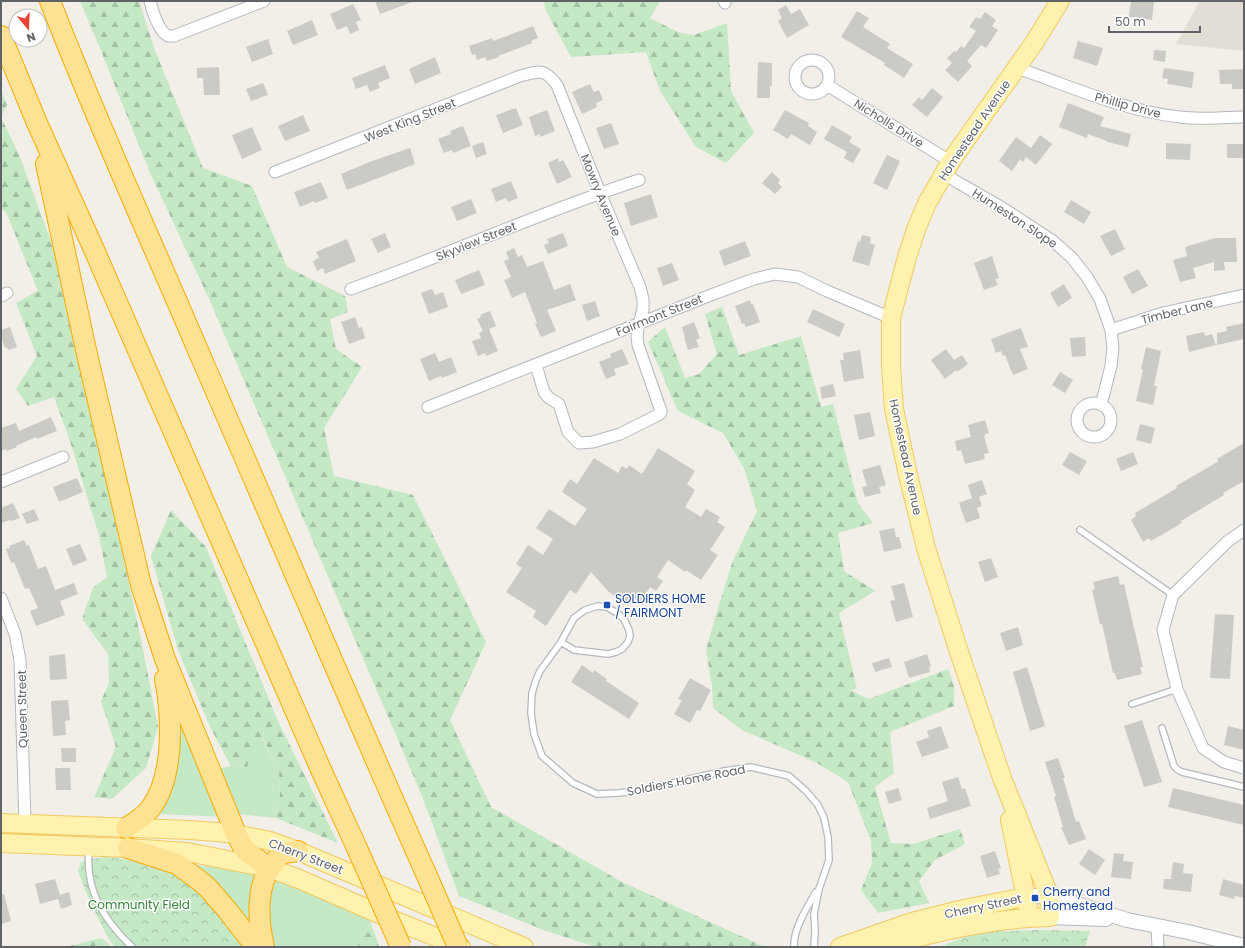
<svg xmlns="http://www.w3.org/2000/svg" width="1245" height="948" font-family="Poppins,sans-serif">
<defs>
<pattern id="forest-firs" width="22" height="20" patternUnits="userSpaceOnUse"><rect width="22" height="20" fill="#c5e8c5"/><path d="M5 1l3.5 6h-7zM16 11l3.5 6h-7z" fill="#a3c0a4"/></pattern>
<pattern id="park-crowns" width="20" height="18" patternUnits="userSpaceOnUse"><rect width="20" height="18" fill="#c5e8c5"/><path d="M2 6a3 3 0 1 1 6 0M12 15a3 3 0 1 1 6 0" fill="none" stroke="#a3c0a4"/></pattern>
</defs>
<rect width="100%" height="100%" fill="#f1efe8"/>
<path fill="#e1ded6" d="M1200,1H1244V51L1176,44Z"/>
<path fill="#c5e8c5" d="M180,717L224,817L162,814L157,812Z
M261,737L279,770L280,797L276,818L238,814L218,769L231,766L247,767Z
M194,865L227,868L255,873C248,895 249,904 252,927Z
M277,880L368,916L375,934L363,932L357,947H271L265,923L271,888Z"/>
<path fill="url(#forest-firs)" d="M80,1H139L154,48L203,168L252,186L287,267L345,296L348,312L330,319L336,349L362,367L324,428L334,476L413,495L486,642L450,720L491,807L622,882L765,947H596L546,931L459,896L422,796L210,301L151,175L99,46Z
M544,1H660L650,18L680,33L694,35L727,23L731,91L754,133L726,163L696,147L660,91L646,52L571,57L545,9Z
M1,90L7,105L1,117L20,157L60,266L142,644L158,727L146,768L112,799L94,797L116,747L101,701L109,683L108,654L82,619L93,588L107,577L99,535L69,438L54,397L28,406L16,389L37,356L16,303L38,291L6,212L1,209Z
M722,307L739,355L801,336L821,407L833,404L858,503L873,523L838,533L844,571L875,591L839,613L857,689L850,690L869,699L948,669L954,685V706L890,732L894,773L875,787L891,843L913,844L960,829L965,844L935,860L919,881L929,903L878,913L861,890L872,863L871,841L848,782L815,762L742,730L713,708L712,686L706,650L715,618L732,563L757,511L744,468L723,433L678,411L648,342L665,327L685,378L699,374L717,354L705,314Z
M171,510L206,547L277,719L338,843L276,818L280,797L279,770L262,737L247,767L231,766L211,729L178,650L151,556Z
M363,932L375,934L379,947H357Z
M102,938L112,947H69V946Z"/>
<path fill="url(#park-crowns)" d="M106,857L148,862L171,870L202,892L250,947H115L108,938L96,914L86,892L78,871L81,862L91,859Z
M1038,930L1090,931L1085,947H939L979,932Z"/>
<path fill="#cccac5" d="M375,1H412V2L380,14Z
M1131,1H1154L1152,20L1129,17Z
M353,4L361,20L356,22L359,30L350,34L347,26L337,30L330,14Z
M786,5L791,14L800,9L809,25L787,38L778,21L782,18L778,10Z
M857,11L869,18L863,27L890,44L887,48L913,64L904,78L884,65L885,63L841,37Z
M985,12L996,20L992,26L998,30L986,48L981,45L967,61L972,66L958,82L945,70L952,63L947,58L954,51L956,52L961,46L964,48L976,31L969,27L976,17L980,19Z
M312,20L318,35L293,45L287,31Z
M533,26L538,38L531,41L532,43L498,56L499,57L487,61L485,57L477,60L475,54L472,55L469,46L492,38L493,41Z
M268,39L273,54L252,62L246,47Z
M1078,41L1103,48L1097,66L1073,58Z
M1154,50L1166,51L1165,62L1153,60Z
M435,57L441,73L415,84L409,69Z
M758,62L772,63V86H770V98H757Z
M385,65L390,78L378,83L380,88L370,92L367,85L356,89L352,78Z
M219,67L220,95H204L203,78H197V68Z
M1164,68L1194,72L1192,88L1167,84L1168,79L1162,78Z
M1243,69V89H1232V84H1220L1219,70Z
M263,83L268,95L251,101L246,89Z
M590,84L594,92L599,90L603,100L596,103L597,107L582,114L572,92Z
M932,88L943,97L927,117L912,105L919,97L922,100Z
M1068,103L1104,117L1100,126L1131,134L1128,147L1107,142V141L1088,134L1087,138L1059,127Z
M516,108L523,125L503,133L496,115Z
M547,110L555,131L540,137V134L535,136L529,117Z
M785,110L809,123L808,126L817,132L810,145L791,134L788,139L773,130Z
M303,115L310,131L285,141L278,126Z
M611,123L619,144L604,149L596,128Z
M832,125L852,137L849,142L861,149L853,163L844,158L847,152L824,139Z
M463,126L471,146L453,153L452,150L444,153L438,139L451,134L450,131Z
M252,127L262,150L242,159L232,135Z
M1040,135L1052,144L1036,165L1026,157L1023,162L1020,159L1012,171L999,161L1016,137L1031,148Z
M483,142L487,154L476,158L472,146Z
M1166,143L1191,144L1190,160L1166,159Z
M1227,144H1244V158H1227Z
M410,148L415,164L347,190L341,174L372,161Z
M887,155L900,161L887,190L873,183Z
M558,158L559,162L563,160L572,177L557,184L548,163Z
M772,172L780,180L778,183L782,187L775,194L762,183Z
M511,181L518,198L508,202L506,198L496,202L491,189Z
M321,182L328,198L315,203L314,201L300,207L294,192Z
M651,194L658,217L631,226L624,203Z
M471,199L477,213L457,221L451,207Z
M1071,200L1091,212L1084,224L1064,212Z
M1115,229L1125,249L1111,256L1100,236Z
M385,233L391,247L378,253L371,239Z
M563,233L568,246L548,254L544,245L549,243L547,239Z
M862,235L871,237L870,243L875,245L869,266L852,261L858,241L860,242Z
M1215,238H1236L1237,262H1224L1225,270L1214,271V262L1193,268L1196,278L1180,282L1173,260L1187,256L1185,247Z
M347,239L356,261L325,274L323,268L317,271L313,261L319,258L316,252Z
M745,241L751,256L724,266L719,251Z
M514,248L518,257L522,255L527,267L543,261L554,290L570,284L576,300L547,310L556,331L541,337L535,324L537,323L525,292L512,298L504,280L511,277L504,261L509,259L506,252Z
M992,256L999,278L995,279L998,285L984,290L974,263Z
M672,263L679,280L663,286L657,268Z
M1138,269L1148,286L1132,294L1123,277Z
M479,270L485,285L461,294L455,280Z
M1064,284L1072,298L1058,307L1050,293Z
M432,289L435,295L443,292L448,307L429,314L421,293Z
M750,300L751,304H753L760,322L746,327L744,323L742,324L735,306Z
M595,301L600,316L587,321L582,305Z
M813,309L845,324L839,337L807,322Z
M490,311L496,326L489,329L498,351L486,356L485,353L478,356L472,341L481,338L479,333L483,331L477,319L481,317L480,315Z
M355,317L359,328L362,327L365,338L349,344L341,322Z
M694,322L700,338L696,340L699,347L688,350L684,337H685L682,327Z
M1244,323V339L1217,345V333L1227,331L1226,327Z
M10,327L17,347L8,350L7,347L5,348L1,337V330Z
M1021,328L1028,347L1020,349L1028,369L1013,375L1005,355L1003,356L1001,351L996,353L991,339Z
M1204,332L1205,336L1212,334L1216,345L1189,352L1186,336Z
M1085,337L1086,356L1072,357L1070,338Z
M1146,347L1161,351L1154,386H1157L1153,405L1136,401L1143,370L1141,369Z
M622,349L629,364L614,369L616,375L606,379L599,362L611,357L610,354Z
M946,349L954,360L962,355L968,364L957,372L956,370L945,379L931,360Z
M860,350L864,378L844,382L840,360H844L843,353Z
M435,353L439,362L451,357L457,372L442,378L441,376L429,381L420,359Z
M1060,372L1073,380L1065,393L1052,385Z
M833,384L836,396L822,399L820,387Z
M870,412L875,436L859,440L854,415Z
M51,417L57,431L37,439L36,437L16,446L17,447L7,451L6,449L1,451V428L16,423L19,431Z
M985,420L989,433L985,434L986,435L984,436L989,453L984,454L985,459L965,464L961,450L957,451L955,441L971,437L968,425Z
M1140,424L1155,428L1151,444L1136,440Z
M1244,443V481L1223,493L1224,495L1181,521L1182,523L1151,541L1149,538L1143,542L1131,520L1136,516L1135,513L1177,488L1176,486L1219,461L1217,459Z
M658,448L695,471L687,484L695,490L685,507L701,517L706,509L720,517L717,522L725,527L710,550L718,555L701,580L686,570L685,572L668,560L657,577L663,581L656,591L650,587L640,602L631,596L626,604L609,592L591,572L576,594L570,590L546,626L533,617L536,611L506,592L522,568L516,564L528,545L543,555L553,539L536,528L549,509L575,526L587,509L562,492L570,479L577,484L594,458L618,473L622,466L627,469L629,465L642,474Z
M1070,452L1087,461L1079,475L1062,465Z
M1133,452L1138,464L1121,471L1116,459Z
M880,465L886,485L879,487L881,493L865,497L862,487L867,486L862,470Z
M77,478L83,492L59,502L53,487Z
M982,480L987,494L979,497L982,506L977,508L980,518L966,523L959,503L972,498L968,485Z
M13,503L20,518L11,521L10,520L1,523V508Z
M34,509L39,520L27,524L22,514Z
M894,528L896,537H899L902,548L884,552L879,531Z
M24,540L27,546L29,545L38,569L46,566L55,590L74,583L78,594L60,601L65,615L36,626L30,611L38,608L29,588L25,589L14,562L11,563L6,549L10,548L9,546Z
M80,544L87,560L73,566L66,549Z
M991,558L998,577L985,582L978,562Z
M1118,576L1120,585L1124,584L1143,667H1140L1142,674L1117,680L1115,673H1113L1102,624H1100L1092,590L1095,589L1093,582Z
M904,583L913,617L896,622L890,601L895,600L891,586Z
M1215,614L1234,615L1230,679L1210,678Z
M1018,627L1023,645L1006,651L1000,633Z
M65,654L67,679L50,680L49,656Z
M927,654L931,666L929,667L930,672L909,678L904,662Z
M889,658L892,667L875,672L872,663Z
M582,665L593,673L594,670L607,679L606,681L639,703L629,719L571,682Z
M1027,667L1045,726L1030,731L1013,672Z
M690,678L711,690L700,711L697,710L690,723L674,714L682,700L678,699Z
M68,700L70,720L65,721L66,735L53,736L51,701Z
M1142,720L1162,782L1144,787L1124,726Z
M941,726L949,748L922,757L916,742L929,737L927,731Z
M1228,726L1244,730V750L1224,745Z
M61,748H76V762H62Z
M1058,758L1065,778H1063L1076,822L1079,821L1086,839L1069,845L1061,827H1063L1054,797L1056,796L1045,762Z
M55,768H70L71,790H56Z
M958,777L962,789L965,788L971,806L930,819L927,808L948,801L942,782Z
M898,788L902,800L889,804L885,792Z
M1173,788L1244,805V825L1168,807Z
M1089,849L1105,860L1095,875L1079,864Z
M995,851L1001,868L998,869L1000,874L987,878L980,856Z
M1114,853L1124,854L1123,861L1133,862L1131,879L1111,877Z
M1173,862L1184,864L1183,873L1193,874L1191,892L1163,889L1164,879H1171Z
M55,879L60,895L69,892L72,905L61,909L58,899L40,904L35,884Z
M1223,879L1244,885V898L1235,896L1234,899L1219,895Z
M4,894L11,921L1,924V895Z"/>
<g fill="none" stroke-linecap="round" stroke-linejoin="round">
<g stroke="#b5b8bc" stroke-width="8">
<path id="service" d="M1080,530L1173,595
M561,642L574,650L608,654L616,652L622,649L628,642L630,636L629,630L624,619L617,613L607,607L598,606L585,610L574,618L561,642L540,671L536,680L532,693L531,713L534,734L542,756L573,783L597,794L619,793L643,790L724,771L751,767L789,776L806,791L818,805L824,818L828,837L829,860L819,889L814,914L815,931L814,947
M1132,704L1177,689
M1162,728L1174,766L1178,770L1182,772L1244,787
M89,849C85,890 103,919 132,947
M794,947C793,930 807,907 816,892"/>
</g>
<g stroke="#b5b8bc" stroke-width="13">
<path id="minor" d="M150,1C152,10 159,32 168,36C169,36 173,36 174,36L264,1
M724,1L725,3
M795 77a17 17 0 1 1 34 0a17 17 0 1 1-34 0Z
M1017,68C1070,86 1124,111 1180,117C1201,120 1223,117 1244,117
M827,85L951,162
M275,172L520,76C540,71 544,68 557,85L600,193L640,287L643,299V310L639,323L637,336L638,345L661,411L660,414L620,434L593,442L579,443L568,432L559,404L549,398L544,392L536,365
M944,173L957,182L1001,207L1053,241L1072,258L1087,277L1100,299L1111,330L1113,348L1111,366L1101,405
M351,289C384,277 416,265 448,252C512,227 574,201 639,180
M1,296L7,293
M1111,330L1163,313L1244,295
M1077 420a17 17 0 1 1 34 0a17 17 0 1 1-34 0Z
M428,407L711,295L754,279L775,274L798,277L827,291L891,318
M1,482L63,457
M1244,530L1228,541L1173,595L1163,630L1177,689L1203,748L1224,762L1244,768
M1,598L15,634L20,660L25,823
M1157,926L1158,947"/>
</g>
<g stroke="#b5b8bc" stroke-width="16">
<path id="tertiary" d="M1025,897L1049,895L1127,920L1188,932L1244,946
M1050,917L1106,919"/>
</g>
<g stroke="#f2c960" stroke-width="20">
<path id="primary" d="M1010,820L1028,908
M1,823L190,830L216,832L236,834L270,841L298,851L524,947
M1,843L128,848L187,852L269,868L299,879L391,919L461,947
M840,947L912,922L964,909L1025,897
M878,947C934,933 991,918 1050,917L1049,895L1002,778L959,652L926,548L908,475L894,409L891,367V318L907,257L917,227L927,203L953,158L1034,43L1060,1"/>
</g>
<g stroke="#f9ab00" stroke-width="22">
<path id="motorway" d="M50,1C97,123 152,242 203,362C278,534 351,706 427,876
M1,36L37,123L92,245L322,772L356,846
M46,164L86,350L141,585L165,659L236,834L245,850L269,868
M126,828C134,823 144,817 150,809C175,777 172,716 165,679
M128,848L177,864L200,881L208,888L228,911L256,947
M264,947C258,921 255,884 274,863C276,860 278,857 280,855C284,852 293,852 298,851"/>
</g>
<use href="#service" stroke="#fff" stroke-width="5.5"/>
<use href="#minor" stroke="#fff" stroke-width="11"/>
<use href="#tertiary" stroke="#fff" stroke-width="14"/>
<use href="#primary" stroke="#fff2af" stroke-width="18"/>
<use href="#motorway" stroke="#fde293" stroke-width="20"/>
<g stroke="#f9ab00" stroke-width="22" stroke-linecap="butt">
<path id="motorway-bridge" d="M356,846L401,947
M427,876L458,947"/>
</g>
<use href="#motorway-bridge" stroke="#fde293" stroke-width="20"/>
</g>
<g fill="#1a4fb4" stroke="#fff" stroke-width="1.5">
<rect x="603" y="601" width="8" height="8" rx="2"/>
<rect x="1031" y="894" width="8" height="8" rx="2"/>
</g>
<g text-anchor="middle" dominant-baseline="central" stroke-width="3" stroke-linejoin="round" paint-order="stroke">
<g font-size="12" fill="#5f6368" stroke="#fff">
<text transform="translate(1128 105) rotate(15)">Phillip Drive</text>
<text transform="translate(410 120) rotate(-22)">West King Street</text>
<text transform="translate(889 123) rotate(32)">Nicholls Drive</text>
<text transform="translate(974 130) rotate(-56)">Homestead Avenue</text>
<text transform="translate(601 195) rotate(68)">Mowry Avenue</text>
<text transform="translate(1015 218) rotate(33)">Humeston Slope</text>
<text transform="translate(476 241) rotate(-22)">Skyview Street</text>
<text transform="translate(1177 311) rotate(-14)">Timber Lane</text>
<text transform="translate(659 315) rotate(-22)">Fairmont Street</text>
<text transform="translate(906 457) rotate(78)">Homestead Avenue</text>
<text transform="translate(22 709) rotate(-91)">Queen Street</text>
<text transform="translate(686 780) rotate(-11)">Soldiers Home Road</text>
<text transform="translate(306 856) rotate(21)">Cherry Street</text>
<text transform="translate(983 906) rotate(-12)">Cherry Street</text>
</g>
<g font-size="12" fill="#164399" stroke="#fff" text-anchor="start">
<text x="615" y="598">SOLDIERS HOME<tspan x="615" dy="14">/ FAIRMONT</tspan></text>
<text x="1043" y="891">Cherry and<tspan x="1043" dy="14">Homestead</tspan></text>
</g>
<g font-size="12" fill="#348238" stroke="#fff">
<text x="139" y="904">Community Field</text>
</g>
</g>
<rect width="1245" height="948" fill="none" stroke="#5f6368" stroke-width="4"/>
<g transform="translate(28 28) rotate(161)"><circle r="19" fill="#ffffff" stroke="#bfc1c3"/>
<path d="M0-3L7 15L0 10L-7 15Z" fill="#ea4335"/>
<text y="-6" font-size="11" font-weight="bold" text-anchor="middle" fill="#5f6368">N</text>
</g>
<path d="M1109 26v6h91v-6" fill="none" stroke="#5f6368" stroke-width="2"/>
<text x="1115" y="26" font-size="12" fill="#5f6368" stroke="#ffffff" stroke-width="3" paint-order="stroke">50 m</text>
</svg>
